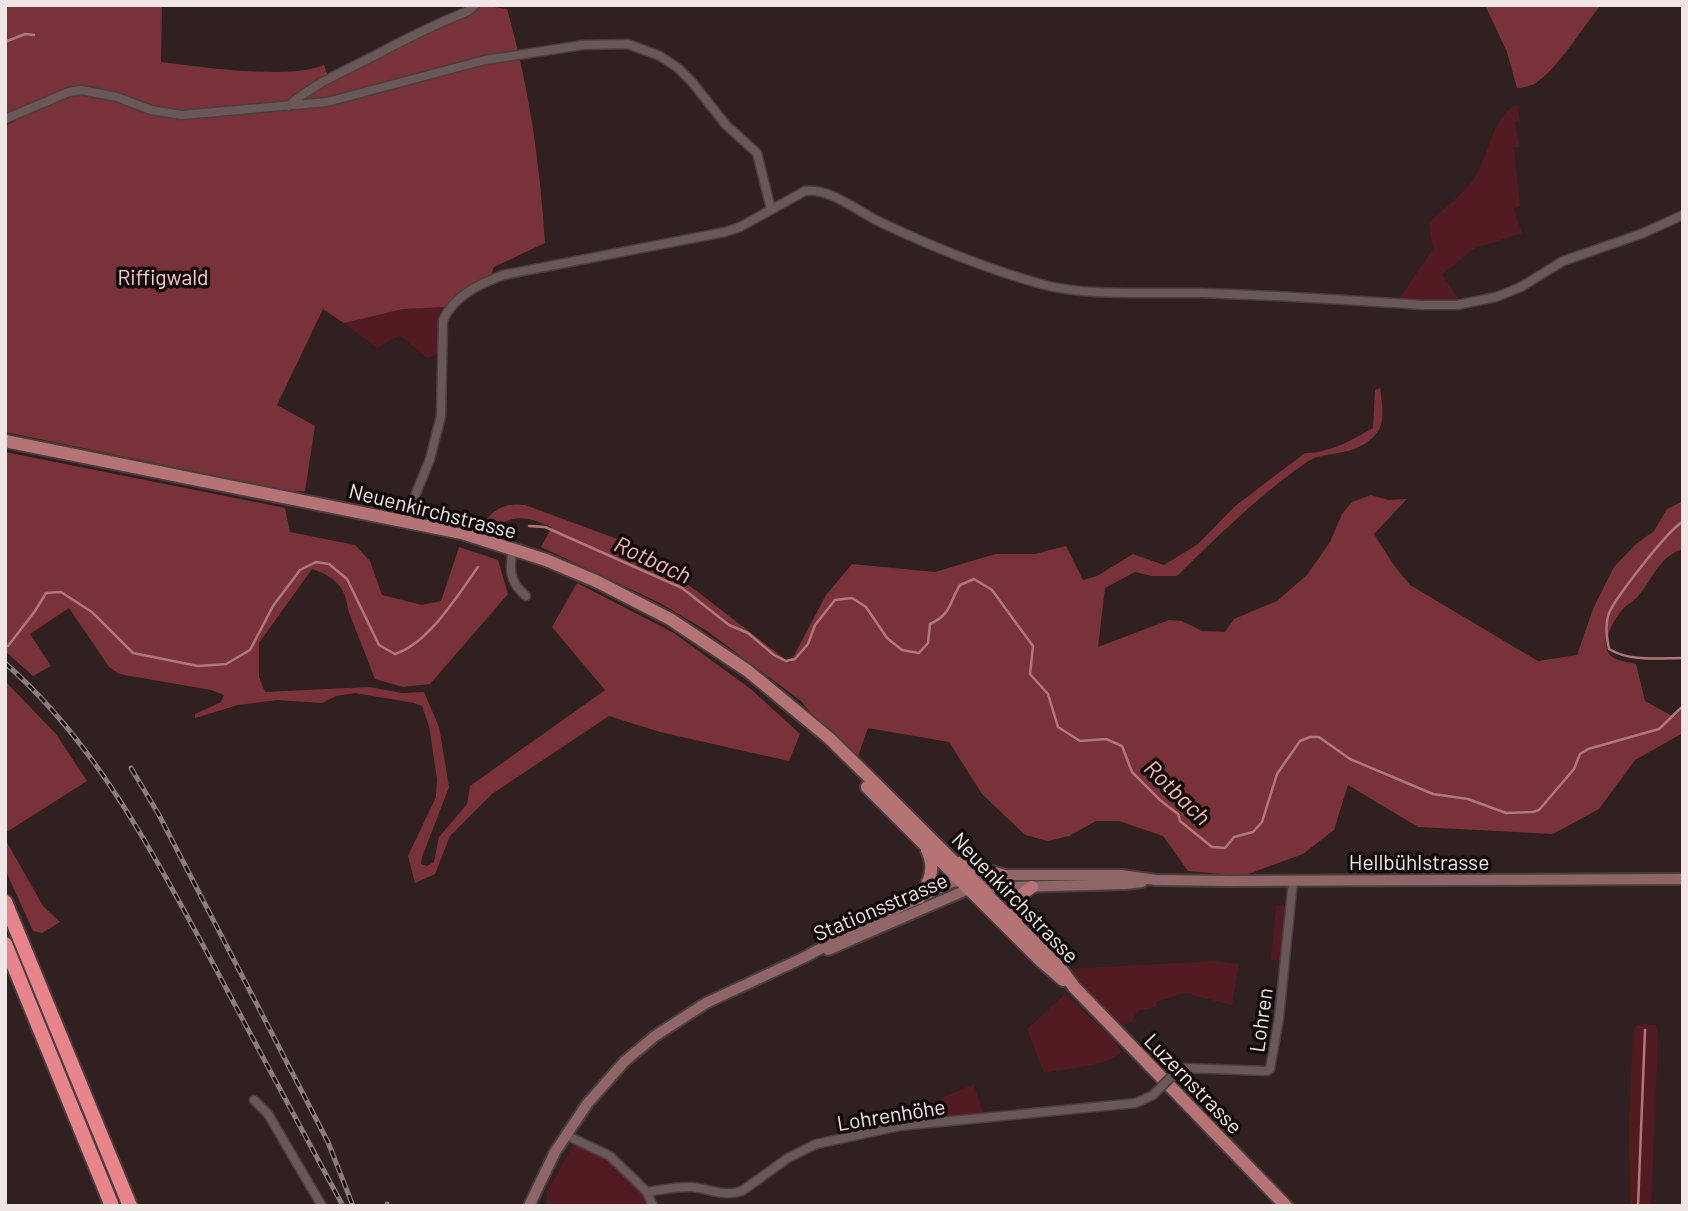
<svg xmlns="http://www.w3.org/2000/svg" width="1688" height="1211" font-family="Barlow,sans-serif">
<rect width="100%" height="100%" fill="#302020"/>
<path fill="#521b21" d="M1517,104L1520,120L1515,122L1519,147L1514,148L1520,206L1514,209L1522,233L1473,249L1442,275L1462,303L1397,302L1433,249L1429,223C1443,209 1461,196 1473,180C1490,156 1490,119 1517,104Z
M446,307L440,318V353L427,358L400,335L377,348L344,323L403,309Z
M1276,906H1288L1282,960H1271Z
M1214,961L1239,964L1232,1005L1192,995L1191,993L1180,994L1156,1002L1157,1006L1138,1011L1131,1022L1123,1025L1067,969Z
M1065,994L1111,1037L1122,1052C1106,1066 1066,1069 1044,1073L1027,1029Z
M1643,1024L1656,1025L1658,1035L1651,1206H1630L1629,1124L1633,1031L1636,1026Z
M974,1084L983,1114L907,1122L905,1120L909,1113Z
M573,1145C604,1146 637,1179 649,1206H551L547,1203V1192Z"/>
<path fill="#793239" d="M5,5H162L161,62C202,67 288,80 324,65L328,76L286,101L219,110L183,112L160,110L84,89L5,118Z
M480,5L507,9C529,86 540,163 545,243L494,267L489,279L456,299L446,307L403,309L344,323L323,309L277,405L315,426L305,491H291L5,432V126L51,102L65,96L83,94L101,95L169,116L297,106L303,95L375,56L466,16L476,10Z
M1485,5H1601C1582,28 1560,66 1536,83C1531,86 1525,87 1520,88H1517L1507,52Z
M1380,388C1382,402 1386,423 1376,434C1354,459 1327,449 1307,462C1259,495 1218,536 1177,576H1152L1135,572L1105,588L1098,647L1169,620L1182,621L1202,631L1225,632L1234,619L1277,601L1307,575L1330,542L1342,514L1352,502L1371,495L1388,500L1407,499L1374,534L1393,564L1410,585L1538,661L1577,655L1593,609L1614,567L1636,544L1654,531L1667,509L1683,501V549C1659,556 1653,579 1638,596C1635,600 1630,603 1626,606C1616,614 1599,645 1610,655C1616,661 1628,662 1636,664L1645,701L1674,717L1683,708V733L1635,760L1599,809L1553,834L1418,827L1348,785L1334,830L1303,854L1243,876L1188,871L1163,836L1119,821H1096L1069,836L1048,841L1025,835L982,794L949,742L868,728L858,756L815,718L801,701L707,631L660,603L541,547L552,527C539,522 527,516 513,519C501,522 495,529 480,530C490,510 505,502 525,505L631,544L698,592L790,663L826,595L852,564L935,572L995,554H1035L1066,546L1083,580L1097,576L1133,554L1164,565L1198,544L1234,507L1305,453C1330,453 1352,440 1373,428L1375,390Z
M5,452L285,508L290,532L355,545L370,561L382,595L422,605L441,601L459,547L498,560L508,594L430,684L403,687L375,679L348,610C346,586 333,576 312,569L259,643V677L265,692L369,687L402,693L424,692L439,727L449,787L422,857L421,864L427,866L434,862L439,837L467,804L470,786L605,690L552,627L577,583L674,633L752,690L800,734L789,761L660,732L609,716L492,794L450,836L435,874L415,883L408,856L436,797L437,779L429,726L422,706L414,703L355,693L336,696L322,703L277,700L238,705L195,718V714L221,702L224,695L211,690L119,674L109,667L69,608L30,634L51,666L33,676L5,651Z
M5,681L56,734L87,781L5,833Z
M5,839L43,906L60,922L42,933L33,931L5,869Z"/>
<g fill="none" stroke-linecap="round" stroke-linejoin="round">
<path stroke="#af787c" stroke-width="2.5" d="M5,42L25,34L34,35
M1683,522C1670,527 1611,603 1608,616C1605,626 1607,639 1609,649C1630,662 1659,658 1683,658
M529,526L545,527L682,588L729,625L748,633L774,655L786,661L795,659L808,644L815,625L835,600L852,598L866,607L887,638L902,650L919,653L928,643L930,624C952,614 949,602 960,585L974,579L992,590L1033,646L1030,674L1048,694L1058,727L1080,741L1106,739L1122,746L1132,772L1160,800L1178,814L1180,821L1212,847L1225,848L1234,837L1253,832L1262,822L1277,774L1300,741L1310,737H1319L1350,759L1433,794L1468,799L1506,813L1533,812L1539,810L1574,769L1580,754L1588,749L1659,729L1683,706
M8,646L35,611L46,593L61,592L92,612L133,653L198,666L226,664L250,650L273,606L300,570L316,562L329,564L347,579L379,645L395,654C429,643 457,596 478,567
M1638,1206L1645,1030"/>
<g stroke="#4c3e3f" stroke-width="11">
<path id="street" d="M288,106C314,84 344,71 374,56C405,39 436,24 468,11L475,5
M5,119L69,92L81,90L117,97L151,110L182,115L327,102L485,60L583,45L628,44L660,56L678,68L692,82L726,125L757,153L771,209
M405,520L430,459L441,416L443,320C454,296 479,284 503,275L725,232L740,227L805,191C832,188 858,212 882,223C933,247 987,269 1041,284C1087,297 1152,292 1200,293C1275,295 1349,300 1424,305H1457L1496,297L1521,287L1563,261L1641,234L1683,215
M513,548C509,569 509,582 526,596
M1177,1071L1185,1068L1267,1071L1270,1069L1279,1018L1293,881
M254,1100L268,1114L322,1206
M566,1135L610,1156L647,1192L653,1206
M647,1192C661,1190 677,1186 692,1187C710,1189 723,1197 742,1191L788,1158L816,1144L899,1126L1136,1103L1153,1095"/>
</g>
<g stroke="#4c3e3f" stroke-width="14">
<path id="secondary" d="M828,950L964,891L982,888L1125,884L1142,882
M529,1206L555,1152L587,1104L625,1061L655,1036L706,1003L805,957L858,928L952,882L1006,875H1121L1156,880L1231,881L1683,879"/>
</g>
<g stroke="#4c3e3f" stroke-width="16">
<path id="primary" d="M5,441L462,533L546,560L596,581L670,619L748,671L829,738L879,787L1061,969L1074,987L1286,1206
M867,787L1041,961L1063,980
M959,863L1002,875
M919,898C930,881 936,869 927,850
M1016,923C1014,906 1017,896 1032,887"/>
</g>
<g stroke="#4c3e3f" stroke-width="18">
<path id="highway" d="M5,902L130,1206
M5,944L112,1206"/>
</g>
<use href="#street" stroke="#6a5757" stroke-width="8"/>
<use href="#secondary" stroke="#906567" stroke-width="10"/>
<use href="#primary" stroke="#b67376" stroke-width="12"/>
<use href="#highway" stroke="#e8858b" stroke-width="14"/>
<g stroke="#8b7d7d" stroke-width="5">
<path id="rail" d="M5,663C97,744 152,852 210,958C254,1041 298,1123 343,1206
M131,768L159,815L328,1142L353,1206
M386,1206L387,1204"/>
</g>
<use href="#rail" stroke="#130c0c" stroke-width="2.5" stroke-dasharray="8" stroke-linecap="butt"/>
<g stroke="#4c3e3f" stroke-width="11" stroke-linecap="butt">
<path id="street-bridge" d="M1153,1095L1177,1071"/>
</g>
<use href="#street-bridge" stroke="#6a5757" stroke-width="8"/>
</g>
<g text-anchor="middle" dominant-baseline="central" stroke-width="7" stroke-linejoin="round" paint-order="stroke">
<g font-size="21" fill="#fbcecf" stroke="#130c0c">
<text x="163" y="276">Riffigwald</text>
</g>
<g font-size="21" fill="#f1e6e6" stroke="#130c0c">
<text transform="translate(433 510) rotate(14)">Neuenkirchstrasse</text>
<text x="1419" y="861">Hellbühlstrasse</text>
<text transform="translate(1016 897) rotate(46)">Neuenkirchstrasse</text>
<text transform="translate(880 906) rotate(-23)">Stationsstrasse</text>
<text transform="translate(1260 1020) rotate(-82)">Lohren</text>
<text transform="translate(1194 1083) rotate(46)">Luzernstrasse</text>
<text transform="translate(891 1114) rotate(-9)">Lohrenhöhe</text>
</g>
<g font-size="23" font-style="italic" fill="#f9b6b8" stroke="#130c0c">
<text transform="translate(653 559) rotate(25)">Rotbach</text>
<text transform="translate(1178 792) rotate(44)">Rotbach</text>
</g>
</g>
<rect width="1688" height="1211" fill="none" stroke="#f1e6e6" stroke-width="14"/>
</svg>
